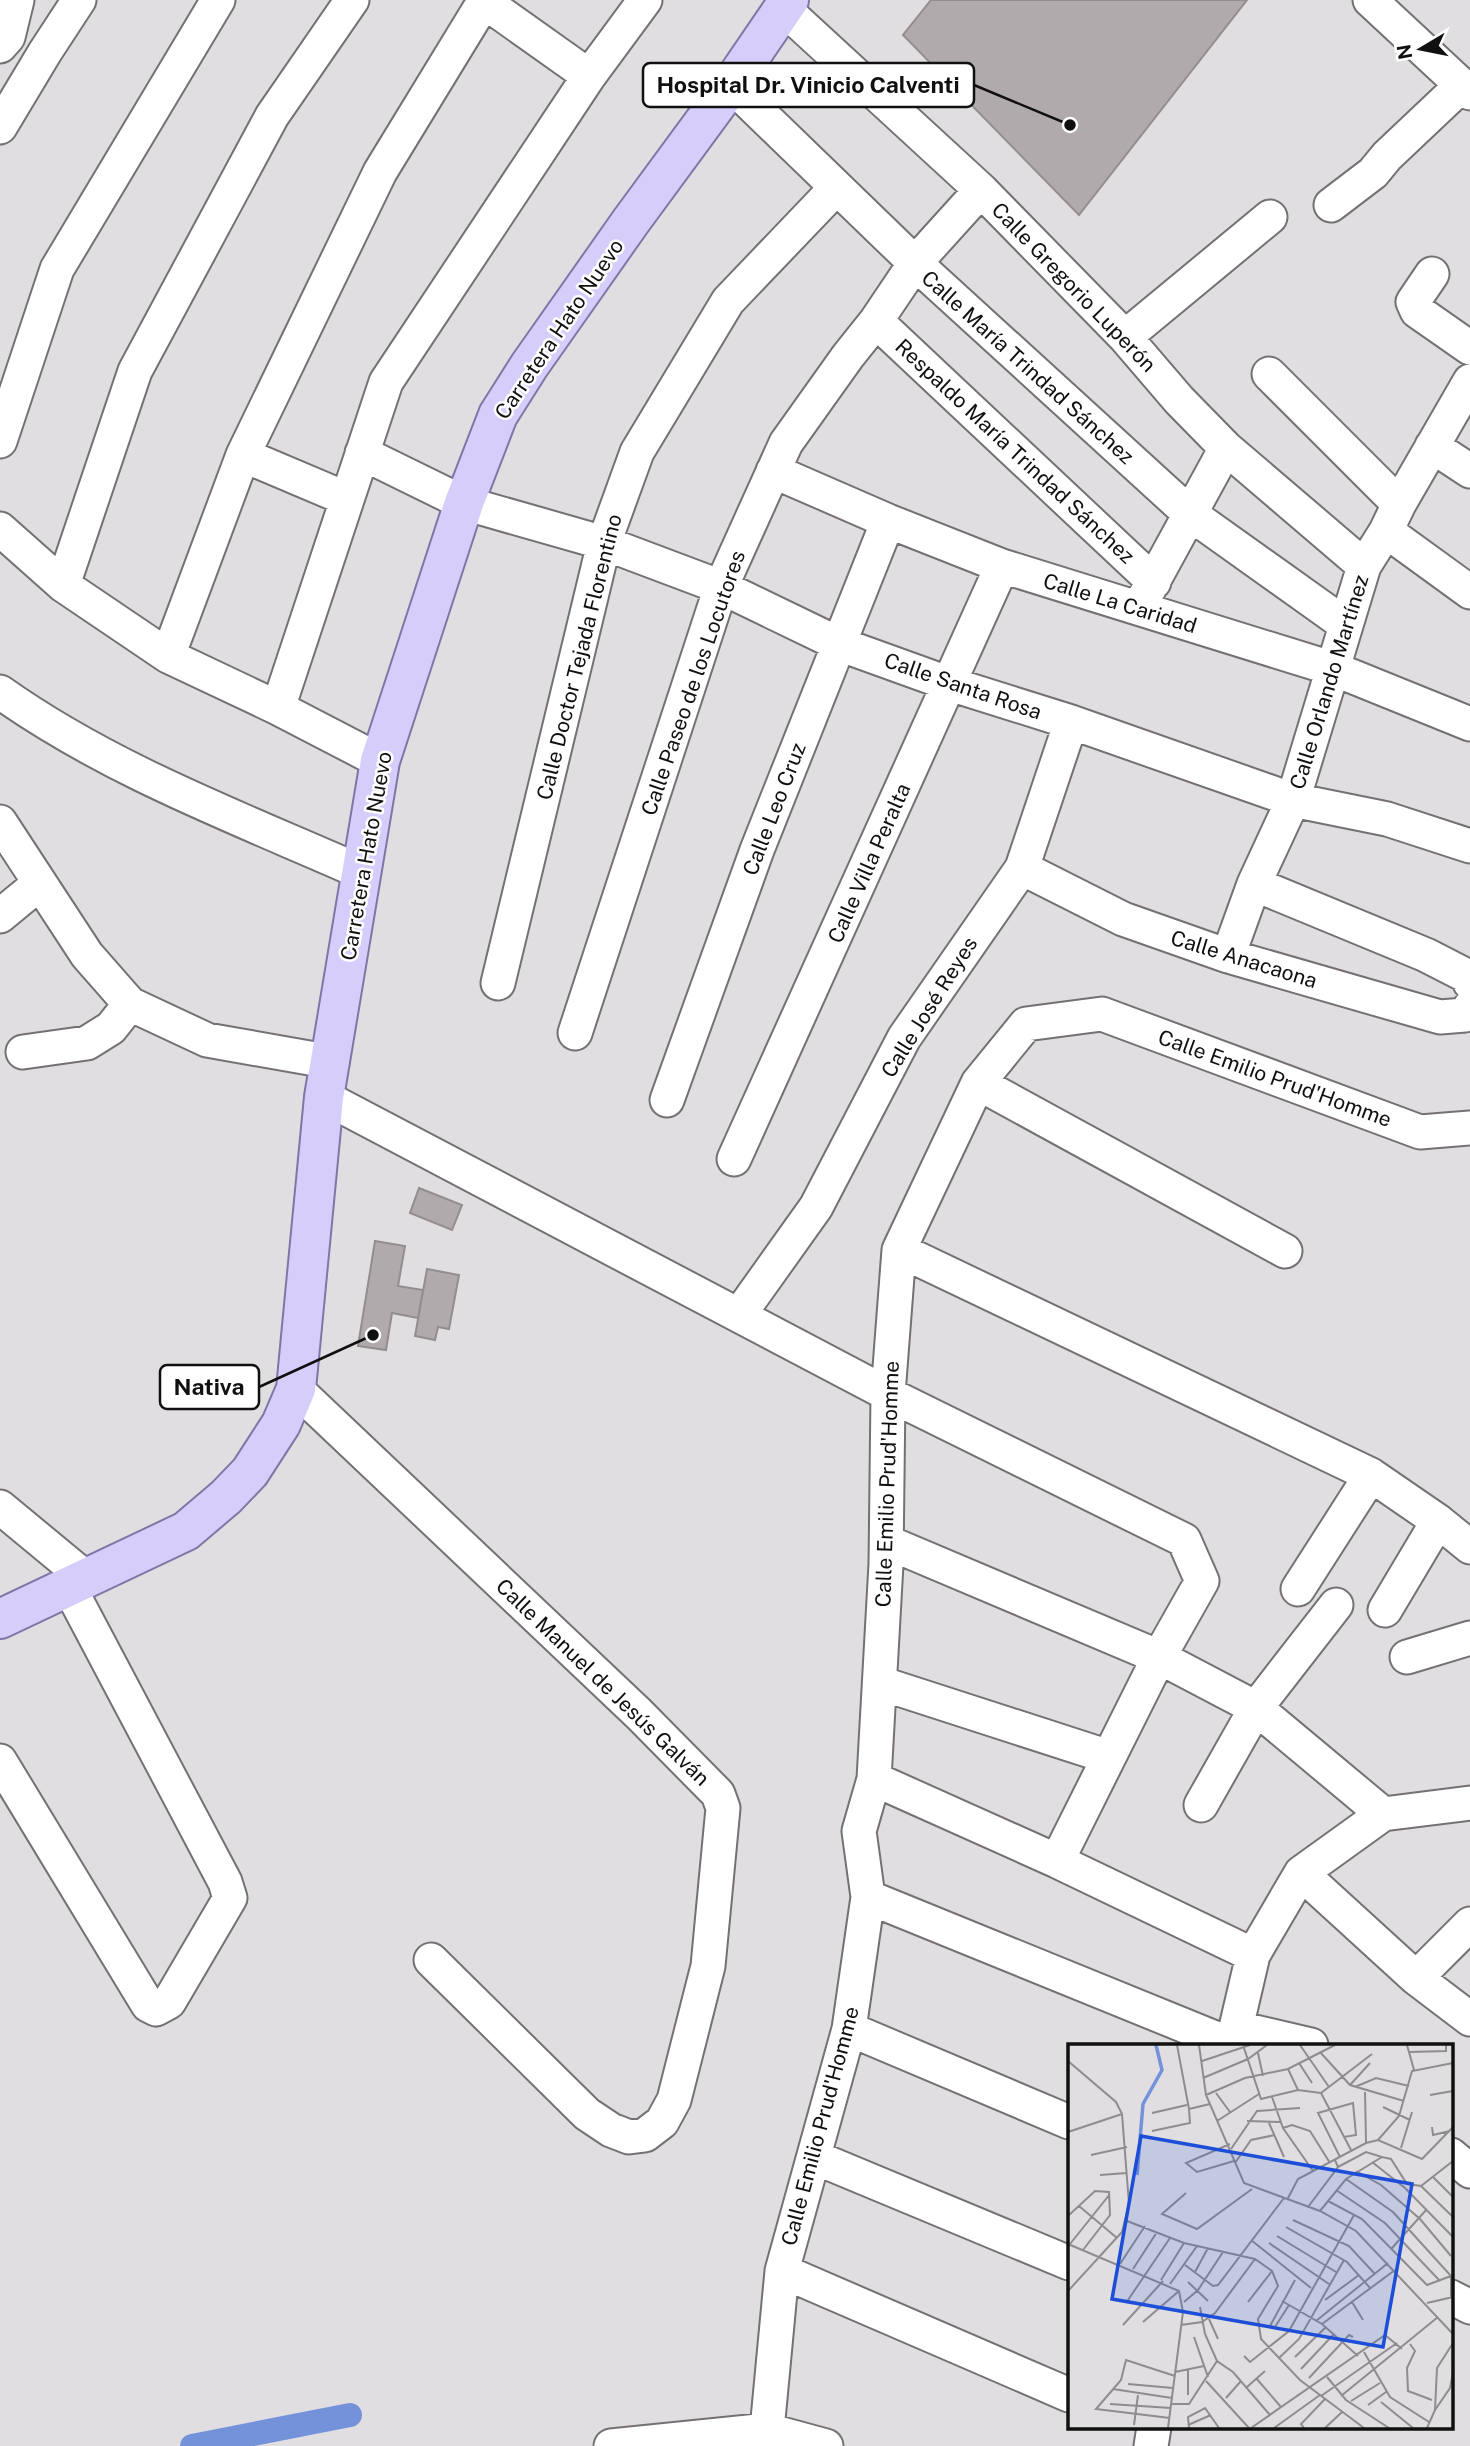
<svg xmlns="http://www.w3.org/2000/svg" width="1470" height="2446" font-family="'Public Sans',sans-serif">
<rect width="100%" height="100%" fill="#e1dee2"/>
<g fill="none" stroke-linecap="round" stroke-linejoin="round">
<path stroke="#7492da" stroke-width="24" d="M192,2446L350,2415"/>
</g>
<path fill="#b0aaac" stroke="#928d8f" stroke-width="2" d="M931,0H1247L1079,215L903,35Z
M419,1188L462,1205L452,1230L410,1213Z
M375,1241L405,1246L398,1286L423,1290L418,1318L392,1313L386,1350L358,1346Z
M427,1269L459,1275L449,1329L438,1327L435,1340L415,1336Z"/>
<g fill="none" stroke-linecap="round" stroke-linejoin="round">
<g stroke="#747074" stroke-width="37">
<path id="minor" d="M482,0L589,76
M1370,0L1470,93
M783,8L981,190L1125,337L1179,400L1226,448L1364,566
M0,46L8,37L17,0
M731,85L915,263L1189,513L1346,625
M0,127L45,52L79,0
M1331,205L1373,173L1387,156L1461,86
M1432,274L1413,302L1417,311L1470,348
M876,321L1154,582
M1125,337L1270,217
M1269,374L1399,504
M0,441L57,269L218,0
M1432,446L1470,471
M362,453L464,503L604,543L721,587L839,644L950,684L1071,722L1293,800L1387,819L1470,846
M243,455L347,499
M773,471L888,521L1002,566L1334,669L1470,724
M0,529L63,585L168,656L278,708L380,761
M1386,531L1470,592
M63,585L135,371L272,116L352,0
M1143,600L1226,448
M168,656L243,455L380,172L485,0
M0,692C110,770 239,818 361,872
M278,708L386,382L589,76L645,0
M0,822L87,955L130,1004L207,1040L332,1062
M1022,868L1123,919L1228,956L1440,1017L1465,1015L1470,1007
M1254,884L1426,955L1467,976L1470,983
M0,916L40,883
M1228,956L1254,884L1293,800L1364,566L1386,531L1399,504L1470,381
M498,983L604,543L637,452L728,301L836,188
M575,1033L721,587L786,443L848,356L876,321L915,263L981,190
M23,1052L87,1043L111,1028L130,1004
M978,1083L1285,1251
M324,1097L888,1394L1184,1540L1202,1581L1159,1657L1057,1861
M667,1100L757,850L888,521
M734,1159L1002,566
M899,1250L1371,1475L1438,1521L1470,1547
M739,1315L816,1207L904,1038L1022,868L1071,722
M296,1389L639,1714L718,1794L723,1808L708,1966L674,2100L662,2122L645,2135L629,2137L611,2130L587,2114L431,1960
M0,1507L87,1579
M887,1542L1159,1657L1256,1708L1383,1814
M1298,1589L1371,1475
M1385,1610L1438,1521
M1407,1657L1470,1638
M880,1683L1109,1757
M0,1761L148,2005L156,2009L169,2002L230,1898L225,1882L69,1587
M874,1779L1057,1861L1253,1955
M1201,1805L1256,1708L1336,1605
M1301,1873L1416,1978L1470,2019
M868,1897L1232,2045
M1416,1978L1470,1924
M1238,2028L1311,2045
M849,2029L1069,2122
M1232,2045L1253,1955L1301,1873L1383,1814L1470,1803
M1451,2155L1470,2171
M814,2157L1069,2263
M782,2271L1069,2395
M1451,2297L1470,2307
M767,2430L782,2271L849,2029L868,1897L859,1831L874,1779L886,1564L888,1394L899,1250L978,1083L1026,1024L1102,1014L1420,1132L1470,1128
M611,2446L767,2430L826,2446
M1151,2446L1154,2427"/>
</g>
<g stroke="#8175a6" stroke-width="42">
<path id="major" d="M0,1619L186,1531L226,1497L250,1472L281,1424L296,1389L324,1097L380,761L464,503L498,415L529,366L631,221L731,85L789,0"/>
</g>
<use href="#minor" stroke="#fff" stroke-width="33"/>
<use href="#major" stroke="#d7cdfa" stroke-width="38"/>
</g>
<g text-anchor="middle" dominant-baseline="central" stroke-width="5" stroke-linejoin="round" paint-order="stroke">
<g font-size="21" fill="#111011" stroke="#fff">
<text transform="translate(1074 287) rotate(46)">Calle Gregorio Luperón</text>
<text transform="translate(559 329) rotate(-56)">Carretera Hato Nuevo</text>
<text transform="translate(1028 367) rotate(42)">Calle María Trindad Sánchez</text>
<text transform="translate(1015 451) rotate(43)">Respaldo María Trindad Sánchez</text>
<text transform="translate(1120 603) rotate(17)">Calle La Caridad</text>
<text transform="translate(579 657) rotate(-76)">Calle Doctor Tejada Florentino</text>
<text transform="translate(1329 682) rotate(-73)">Calle Orlando Martínez</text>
<text transform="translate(693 683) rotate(-71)">Calle Paseo de los Locutores</text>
<text transform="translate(963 686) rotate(19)">Calle Santa Rosa</text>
<text transform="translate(774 809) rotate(-69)">Calle Leo Cruz</text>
<text transform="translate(366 856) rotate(-80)">Carretera Hato Nuevo</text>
<text transform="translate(869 863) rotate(-66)">Calle Villa Peralta</text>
<text transform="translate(1244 959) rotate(17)">Calle Anacaona</text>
<text transform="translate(929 1007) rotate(-58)">Calle José Reyes</text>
<text transform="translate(1275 1078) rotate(20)">Calle Emilio Prud'Homme</text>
<text transform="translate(887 1484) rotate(-88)">Calle Emilio Prud'Homme</text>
<text transform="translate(603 1682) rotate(44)">Calle Manuel de Jesús Galván</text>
<text transform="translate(820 2126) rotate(-75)">Calle Emilio Prud'Homme</text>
</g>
</g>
<g transform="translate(1068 2044)">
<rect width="385" height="385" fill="#e1dee2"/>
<path fill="none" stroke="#7492da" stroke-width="3.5" d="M69,131L75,60L94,26L88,1"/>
<path fill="none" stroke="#8e8c8e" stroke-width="2" d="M109,1L121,65L142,60M131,1L138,51L176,139L252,167L288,187L385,290M232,1L261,43M339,1L346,26M176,4L193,55L230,46L253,49M252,8L282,41L336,57M341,8L378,7V1M190,9L195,32M0,17L48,58L54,70L61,160L54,188L0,247M134,17L182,1M231,19L244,39M220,25L230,46M135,34L180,15L199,1M282,41L302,19M287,43L308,34L341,42M297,48L298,99M148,49L162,68M138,51L177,34L220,25L267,1M362,51L385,47M204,53L215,84L245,127M315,63L342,76M84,69L119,61M149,77L191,50M179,77L213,78M201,79L216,113M364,83L365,91L382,87M215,84L224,81L242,87L262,119M84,87L122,79L121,65M0,88L54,70M310,96L331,72L344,27L385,19M162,100L118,119L129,128L166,117M333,104L344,68M163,105L189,67L232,64M283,106L253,49L304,10M23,111L59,103M272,113L250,69L285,59L288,91L276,93M304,118L337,144L385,193M167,119L183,96L207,91M270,123L298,108L314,113M288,127L313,141L352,175L383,212M32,131L59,129M365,133L385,153M278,135L325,168L383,232M353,142L385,117M268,146L317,179L371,236M118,149L94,170L129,185L184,145M219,156L230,135L298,99L310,96L354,115L385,83M260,157L294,175L359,241L383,232V254M11,162L49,194M240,163L270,123L267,116M252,167L278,135L314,113L323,115L339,140L353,142L385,173M0,172L27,147L41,148L42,171L15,206M225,176L281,202L306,229M59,177L116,199L187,215L204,227L210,242L190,275L193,295L232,336L296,384M218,183L279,218L303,245M209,192L268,228M183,196L243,244M201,199L261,240M0,200L111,247L115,268L100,384M2,200L42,150M324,204L359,165M52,220L77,182M117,221L145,242L150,241L216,154M65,225L89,188M127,228L140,204M93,236L116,199M120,238L140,257M102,240L129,202M257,256L291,231M214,257L254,280L290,312M116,258L130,246L155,208M180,258L204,227M284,258L295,276M58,259L102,194M359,259L385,253M221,261L207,283L202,282L227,236M132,263L137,290L149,317L165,328L202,371M141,275L150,295M248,277L320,219M75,278L111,247M254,280L327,226M55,281L95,237M113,281L134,278L147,269L187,215M126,293L140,333M342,300L347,307L339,324L340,347L364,356M296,308L322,353L361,378M176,312L182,318L221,287L286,171M227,313L258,283M211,314L231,295L276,216M233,325L266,290M107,328L136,322M259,333L278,356L321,384M188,334L213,363M241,334L281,291L285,293M138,337L181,384M60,340L105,344M179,343L197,327M45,345L104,354M120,351V326M253,352L329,299M273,352L370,273M158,354L173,337M283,357L312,339M313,358L345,384M42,360L103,364M103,360H121L149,317M300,361L318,348M367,366L382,344L385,329M102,374L28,365L53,336L58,316L107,332M66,381L70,351M120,381L143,371M121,384L120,373L137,364L151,384M183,384L317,291L334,305M206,384L252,351M236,384L233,380L257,355M257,384L274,368M359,384L367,366L369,324L385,299"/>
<path fill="#1d4ed8" fill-opacity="0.15" stroke="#1d4ed8" stroke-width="3.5" d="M73,92L344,140L315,303L44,255Z"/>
<rect width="385" height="385" fill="none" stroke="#111011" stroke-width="3.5"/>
</g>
<path fill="none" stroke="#111011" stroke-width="2.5" d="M1070 125L974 85M373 1335L259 1387"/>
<g fill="#111011" stroke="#fff" stroke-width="2.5">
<circle cx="1070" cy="125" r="7"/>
<circle cx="373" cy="1335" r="7"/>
</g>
<g fill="#fff" stroke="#111011" stroke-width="2.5">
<rect x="643" y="63" width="331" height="44" rx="7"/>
<rect x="160" y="1365" width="99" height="44" rx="7"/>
</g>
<g font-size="23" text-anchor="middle" font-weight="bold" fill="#111011">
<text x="808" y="93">Hospital Dr. Vinicio Calventi</text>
<text x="209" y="1395">Nativa</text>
</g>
<g transform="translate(1421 49) rotate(260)" stroke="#ffffff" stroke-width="5" paint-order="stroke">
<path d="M0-5L12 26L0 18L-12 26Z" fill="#111011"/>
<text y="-10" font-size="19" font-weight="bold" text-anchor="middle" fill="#111011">N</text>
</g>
</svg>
